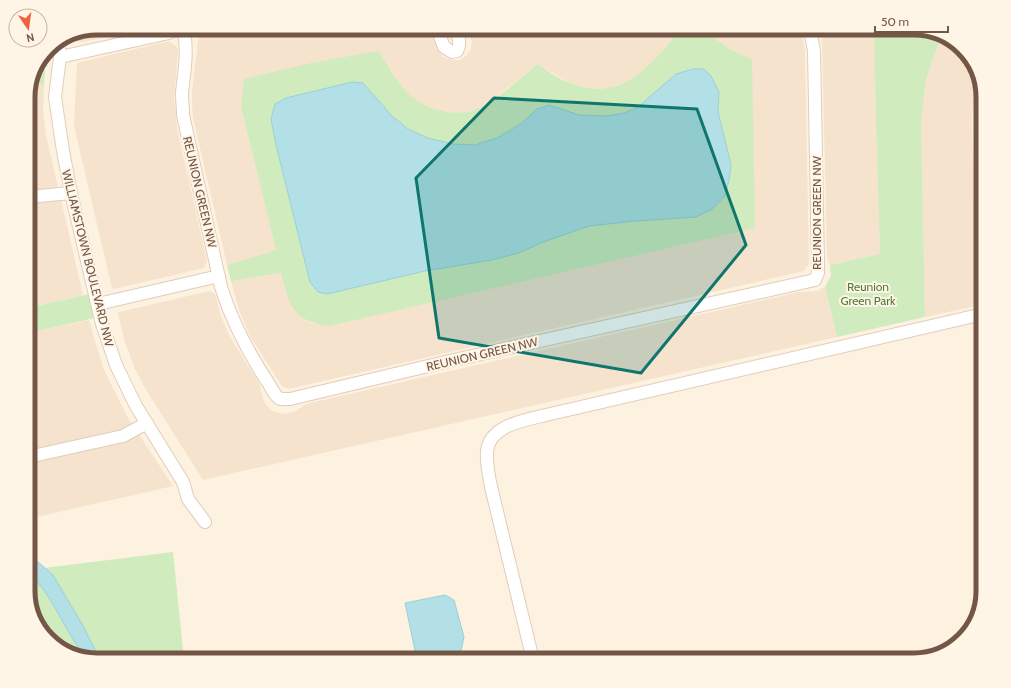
<svg xmlns="http://www.w3.org/2000/svg" width="1011" height="688" font-family="Cabin,sans-serif">
<rect width="100%" height="100%" fill="#fdf1df"/>
<path fill="#f5e3cd" d="M874,28L876,124L880,254L830,265L827,256L822,40L825,29Z
M681,29L648,67L629,81L610,88L591,89L571,84L538,64L492,100L478,109L460,113L442,111L423,105L409,96L400,85L379,51L241,107L276,250L227,265L193,118L192,105V92L198,40L205,33L431,31L438,50L442,56L448,59L453,60H460L466,56L471,49L472,41L467,31L583,30L587,34L592,37H599L607,34L611,30Z
M702,29H799L802,33L805,52L809,263L804,271L293,388L289,389L282,386L250,336L239,310L231,281L282,273L295,311L307,321L314,324L752,59L731,50Z
M73,33H124L82,42H78L75,40Z
M941,36L953,40L974,63L979,80L973,106L972,119L976,306L925,317L921,121L926,79Z
M166,42H170L176,46L178,50L174,98L177,128L207,261L204,268L114,289L112,288L74,126L77,64L80,62Z
M33,81L44,85L43,111L46,135L83,295L28,308V93Z
M825,287L837,337L203,480L145,388L134,367L124,339L118,313L119,312L210,291L214,293L216,296L220,314L230,337L259,383L264,402L272,411L283,414L294,412L305,405L310,403L799,292L818,291Z
M89,320L98,351L104,370L128,418L173,486L28,519V333Z"/>
<path fill="#d0ebbd" d="M874,28H914L941,36L926,79L921,121L925,317L837,337L825,287L831,276L830,265L880,254L876,124Z
M681,29H702L731,50L752,59L755,228L329,326C292,321 290,306 281,273L231,281L227,265L276,250L241,107L244,79L311,63L379,51C398,82 409,107 449,112C459,113 469,113 479,108C497,100 521,77 538,64C548,71 560,80 572,84C625,102 650,65 681,29Z
M46,52L44,85L33,81Z
M89,294L95,318L28,333V308Z
M173,552L184,660H97L58,648L37,625L28,595V570Z"/>
<path fill="#b3e0e7" stroke="#99d0d9" d="M693,69H704L711,76L719,92L718,112L731,165L729,180L725,196L712,209L696,217L635,221L589,226L546,241L518,253L492,260L425,271L327,294L318,292L310,282L276,145L271,119L275,104L286,98L352,82L363,83L392,116L408,129L428,138L453,144L475,145L497,138L522,123L537,109L549,105L579,115L607,116L624,113L638,107L676,74Z
M28,558L38,562L53,575L82,624L95,650L102,660C97,660 91,659 87,657C83,655 80,648 77,645C62,624 48,588 28,573Z
M445,595L454,600L464,637L461,651L438,660H417L405,603Z"/>
<g fill="none" stroke-linecap="round" stroke-linejoin="round">
<g stroke="#e1cdbb" stroke-width="14">
<path id="minor" d="M438,31L444,47L452,52L457,51C461,44 459,38 456,31
M184,32C188,53 184,73 182,93C182,100 183,108 183,115L221,287C232,322 249,354 269,384C272,389 275,397 281,399C283,399 287,399 290,399L445,362L815,280L818,273V265L814,51L810,29
M58,42L60,57L55,97L63,151L71,193L102,324L116,365L136,406L183,482L188,499L205,522
M60,57L169,33
M28,197L71,193
M98,304L219,276
M28,457L123,436L147,423
M533,660L492,491C489,478 486,464 487,451C490,425 525,420 546,415L983,314"/>
</g>
<use href="#minor" stroke="#fff" stroke-width="12"/>
</g>
<path fill="#0f766e" fill-opacity="0.2" stroke="#0f766e" stroke-width="3" stroke-linejoin="round" d="M494,98L697,109L746,245L641,373L439,338L416,178Z"/>
<g text-anchor="middle" dominant-baseline="central" stroke-width="4" stroke-linejoin="round" paint-order="stroke">
<g font-size="12" fill="#745646" stroke="#fff5e6">
<text transform="translate(200 192) rotate(77)">REUNION GREEN NW</text>
<text transform="translate(816 213) rotate(-90)">REUNION GREEN NW</text>
<text transform="translate(88 258) rotate(76)">WILLIAMSTOWN BOULEVARD NW</text>
<text transform="translate(482 354) rotate(-13)">REUNION GREEN NW</text>
</g>
<g font-size="12" fill="#507b3d" stroke="#fff5e6">
<text x="868" y="286">Reunion<tspan x="868" dy="14">Green Park</tspan></text>
</g>
</g>
<path d="M0 0H1011V688H0ZM97 35H914A62 62 0 0 1 976 97V591A62 62 0 0 1 914 653H97A62 62 0 0 1 35 591V97A62 62 0 0 1 97 35Z" fill="#fff5e6" fill-rule="evenodd"/>
<path fill="none" stroke="#745646" stroke-width="5" d="M97 35H914A62 62 0 0 1 976 97V591A62 62 0 0 1 914 653H97A62 62 0 0 1 35 591V97A62 62 0 0 1 97 35Z"/>
<g transform="translate(28 28) rotate(167)"><circle r="19" fill="#fff5e6" stroke="#c7b5a6"/>
<path d="M0-3L7 15L0 10L-7 15Z" fill="#ee633d"/>
<text y="-6" font-size="11" font-weight="bold" text-anchor="middle" fill="#745646">N</text>
</g>
<path d="M875 26v6h73v-6" fill="none" stroke="#745646" stroke-width="2"/>
<text x="881" y="26" font-size="12" fill="#745646" stroke="#fff5e6" stroke-width="3" paint-order="stroke">50 m</text>
</svg>
